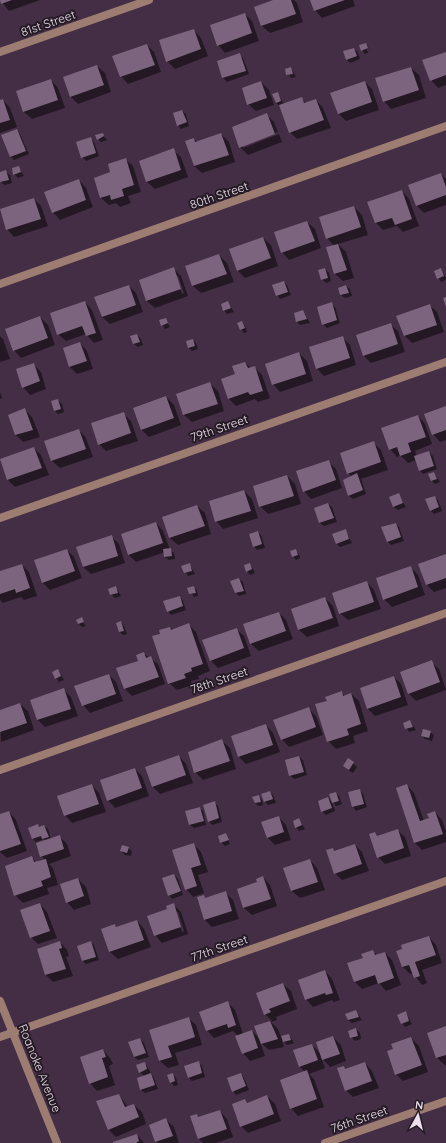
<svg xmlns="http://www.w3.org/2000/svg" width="446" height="1143" font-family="Quicksand,sans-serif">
<rect width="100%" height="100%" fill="#442e45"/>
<path fill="#0007" fill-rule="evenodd" d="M0,0H40L9,11Z
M276,0H294L297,3L303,22L270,33L262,26L256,7Z
M311,0H353L355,6L322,18L315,10Z
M245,14L252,21L259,41L225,53L218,45Z
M194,30L201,38L208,56L175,69L167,61Z
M366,44L369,48L371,52L368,47H366L368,53L365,54L362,50Z
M147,45L154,52L161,72L128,84L121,76Z
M354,49L358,52L360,59L350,63L346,59Z
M446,53V85L438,88L431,80Z
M239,54L243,58L249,74L227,82L223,78L218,62Z
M97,66L105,73L111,92L78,104L70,96Z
M291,68L296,77L291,78L286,70Z
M411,68L419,75L426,98L391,109L384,101Z
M51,80L58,88L65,108L32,119L24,112L17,92Z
M261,82L269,90L274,105L256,111L248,104Z
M365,82L372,89L379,110L346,121L339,114Z
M277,93L284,104L301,98L306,103L316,100L323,108L331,128L297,139L290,132L280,106L276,103Z
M3,100L10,108L17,127L0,133V101Z
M182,111L186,114L189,126L181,129L178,125Z
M267,115L274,122L278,132L243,145V148L279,134L282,142L248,155L240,147Z
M17,130L20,134L29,154L14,160L11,157Z
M102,134L107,140L101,142L98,139Z
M221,134L229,142L235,162L202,173L194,166L186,141L194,139L197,142Z
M90,138L94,142L99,156L86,161L82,157Z
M173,150L181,157L188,177L155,189L147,182L140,162Z
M125,159L133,166L141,192L128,196L131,203L120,207L116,203L109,205L101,198L95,178L112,173Z
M18,167L24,176L18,178L14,174Z
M6,172L10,175L12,183L5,185L1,182L0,173Z
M441,174L446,179V205L424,213L417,206Z
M79,180L86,188L93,207L60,220L53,212Z
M402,191L409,199L419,226L403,232L397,226L383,230L376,223L369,202Z
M34,199L41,206L48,226L14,237L7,229Z
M354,207L362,215L368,235L338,244L346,252L354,278L343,281L335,274L327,248L334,246L327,238Z
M307,222L315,229L321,248L289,260L282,252Z
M263,238L271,245L278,266L245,278L237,270Z
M219,255L227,263L234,282L201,293L193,286L186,267Z
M174,269L181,276L188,296L155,308L147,301L140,280ZM176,276H178L184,293L182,294Z
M325,269L329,273L331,281L326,283L322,279Z
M441,269L446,278V280L441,282L435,272Z
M284,282L287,285L291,295L280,299L277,295Z
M129,286L136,293L143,312L110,324L102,317Z
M346,286L350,289L352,296L345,298L341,295Z
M85,302L92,310L103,340L94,343L86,334L66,341L58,334Z
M228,302L234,312L227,314L224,310Z
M331,304L335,307L340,323L327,328L323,324Z
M429,305L437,312L444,332L412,343L405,336L398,316Z
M303,311L310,323L300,325L297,322L295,314Z
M40,317L48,325L55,345L21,358L14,350Z
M165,319L170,327L165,329L160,321Z
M242,322L245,326L247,332L244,333L241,329Z
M390,324L398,331L405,352L371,363L364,356Z
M137,335L141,339L143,345L138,347L134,344Z
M0,336L3,339L10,359L0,362Z
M342,337L350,345L356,365L324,376L317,369Z
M193,340L196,343L198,349L192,351L189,348Z
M80,343L87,351L93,369L77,374L70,367Z
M299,353L307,361L313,381L280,392L273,384Z
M245,363L251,368L254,367L262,375L270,398L258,402L255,399L236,406L228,398L236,375Z
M33,364L41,372L46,389L30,395L23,387Z
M210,384L218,391L224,411L192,422L184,415L177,395Z
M0,392L2,398L0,399Z
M166,397L174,405L181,425L149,437L141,429Z
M58,400L62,404L64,412L58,414L54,410Z
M446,407V440L440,442L433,434Z
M25,410L32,417L40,437L23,442L16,435L10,415Z
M124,414L131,421L138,441L106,451L99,444Z
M418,416L425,424L432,444L415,451L417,456L429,452L433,456L437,469L423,474L420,471L416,460L408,463L400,455L397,457L390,449Z
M79,430L86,438L93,457L60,468L52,461L46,442Z
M373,442L381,450L388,470L361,479L366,494L353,499L349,496L344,480L352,477L348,473Z
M34,448L41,455L49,475L15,487L8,480Z
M328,461L336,469L342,488L311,499L304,491Z
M434,473L440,482L435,484L431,480Z
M287,476L295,484L301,504L268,514L260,506Z
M244,491L252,499L258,518L223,529L216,521Z
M398,495L406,507L398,510L394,507Z
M434,497L438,500L442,511L434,514L431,511L426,500Z
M328,504L332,507L337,522L324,526L320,523L315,508Z
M197,506L205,513L211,534L178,545L170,538L163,517Z
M156,523L163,531L170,550L174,553L175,559L169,560L165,557V552L136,562L129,555Z
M396,524L399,527L404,541L391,545L388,542L383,528Z
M345,530L352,543L340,547L337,544Z
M258,532L261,535L265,548L257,550L254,546Z
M111,536L119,544L125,563L91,574L83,567Z
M67,550L74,557L82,578L50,590L42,582Z
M295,551L299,554L300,558L296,560L293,556Z
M446,555V588L434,592L427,585Z
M189,564L195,574L188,576L182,566Z
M250,564L255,573L250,575L247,571Z
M22,565L29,572L37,596L24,600L21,597L3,603L0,600V572Z
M410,567L418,575L425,595L392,607L384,599Z
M239,579L243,582L246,594L239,596L236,593L232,581Z
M367,582L374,590L381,609L348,620L340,613Z
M116,587L121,596L115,598L111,594Z
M193,587L197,590L198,596L194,597L189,588Z
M180,597L183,601L186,610L171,615L168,611Z
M325,598L333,606L339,626L307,637L299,630L292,610Z
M279,613L286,620L293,639L259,651L251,644L245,625Z
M81,619L86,626L82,627L79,624Z
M121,622L124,626L127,634L123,635L120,632Z
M189,625L196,632L210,671L198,676L199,679L191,681L192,685L177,690L169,683L162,634L170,628L172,630Z
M236,629L244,636L251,656L218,668L210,660Z
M143,653L158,664L165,684L132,696L125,689L117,669L139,661Z
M431,662L439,669L446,690L416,701L408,693Z
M58,670L64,680L59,682L56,678Z
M109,675L116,682L123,701L90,713L83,705Z
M394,677L401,684L408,705L375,716L368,709L361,688Z
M64,690L71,697L78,716L45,727L38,720L31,701Z
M342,693L345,696L351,694L359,701L368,731L353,736L355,743L336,749L328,741V702Z
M20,704L28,711L34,730L1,742L0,711Z
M308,708L316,716L323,735L289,747L282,739Z
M410,721L416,730L409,732L404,723Z
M266,725L273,733L280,752L246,764L239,757Z
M430,732L434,735L432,741L425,739L422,736Z
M222,741L230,748L236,769L203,780L195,772Z
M179,756L186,764L193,783L160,794L153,787L146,767Z
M299,757L303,760L307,775L294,779L290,775Z
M348,759L357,767L353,773L348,770Z
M135,769L142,776L149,796L115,808L108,800Z
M92,785L99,793L106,812L72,823L65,815Z
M407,785L414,793L424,821L430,819L435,812L442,820L446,831V842L422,850L415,843Z
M360,790L363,794L367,807L356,811L353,807L349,793Z
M270,792L273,795L276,803L268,805L265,802L263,794Z
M336,793L339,796L342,804L336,806L333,802Z
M258,796L262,800L263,805L259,806L255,803Z
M328,798L332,802L335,811L326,815L322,811Z
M214,802L218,806L222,822L212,825L209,821Z
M199,808L203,811L206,825L194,828L190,825L186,811Z
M9,812L16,820L27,851L7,858L0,852V815Z
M279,817L286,825L291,840L275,845L268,838L262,823Z
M299,820L305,829L299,831L296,827Z
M38,826L40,827L44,826L48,829L51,839L60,837L67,844L71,856L49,864L53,868L58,885L47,888L49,894L23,903L15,895L32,858L37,863L46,860L41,856L46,841L44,839L36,842L33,839Z
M397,830L405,837L411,856L385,864L378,857L375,833L378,837Z
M226,834L228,837H227L230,844L225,846L221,842Z
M193,844L201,852L208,872L198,875L204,893L193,897L186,889Z
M355,845L362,852L369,871L342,880L335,873L333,849L336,852Z
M128,848L132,851L131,856L125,855L121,851Z
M310,860L317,868L325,890L300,898L292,891L285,869Z
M174,875L178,879L183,895L172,899L169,895Z
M263,877L270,885L277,906L252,915L244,908L238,890L258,883Z
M78,879L86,887L91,904L74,910L67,902Z
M225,892L233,900L239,919L212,927L205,920L204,896L206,899Z
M40,904L47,912L57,938L38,944L31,937Z
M173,904L181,912L188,934L162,943L155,935ZM175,912H178L184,931L182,932Z
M137,921L144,929L151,947L118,959L110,952L103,929L115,925L118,928Z
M429,937L436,945L442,963L422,970L427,983L422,985L413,973L410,974L403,967L404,949Z
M60,942L67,950L69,956L66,957L73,976L53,982L46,975L38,949Z
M91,942L94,945L99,960L86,964L83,961Z
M372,951L377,955L385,953L392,960L401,985L386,991L379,983L362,989L355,982Z
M325,971L332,979L340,1000L334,1002L332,1000L313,1007L306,999Z
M283,984L291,991L297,1009L276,1017L277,1020L271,1022L278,1029L281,1037L289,1035L294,1043L287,1045L282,1040L284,1047L269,1050L260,1042L265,1056L250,1061L243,1053L238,1036L233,1031L214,1038L207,1030L227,1002L235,1010L243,1034L252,1031L260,1039L256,1027L272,1021L265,1014Z
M356,1011L362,1020L352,1023L348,1020Z
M406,1013L412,1024L405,1027L402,1023Z
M188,1018L196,1025L202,1045L175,1053L179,1065L168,1068L160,1061L150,1030Z
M446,1027V1065H445L437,1058L428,1034Z
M356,1029L360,1033L361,1039L355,1041L351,1037Z
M333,1037L341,1045L346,1061L330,1067L321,1057L325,1068L309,1074L314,1079L324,1107L298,1116L291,1108L305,1072L300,1067L295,1051L312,1045L321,1054Z
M411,1038L419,1046L428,1072L403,1081L396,1074Z
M140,1039L144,1043L149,1057L138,1060L134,1057Z
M103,1050L110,1058L113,1064L109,1066L115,1085L97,1091L90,1083Z
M198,1062L202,1066L205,1077L192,1081L189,1078L186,1067Z
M145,1063L154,1078L158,1089L145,1093L141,1090L138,1079L144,1076L140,1072Z
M365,1063L372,1071L379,1088L353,1097L346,1090L343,1067L346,1070Z
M172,1074L176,1078L178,1085L174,1086L171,1082Z
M241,1074L244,1078L249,1090L236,1095L233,1091Z
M119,1095L128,1107L134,1105L142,1112L146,1124L116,1137L108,1129Z
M267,1096L275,1104L281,1121L248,1133L241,1126L245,1100L248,1103Z
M220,1111L227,1119L233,1137L216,1143H203L199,1139L192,1117L197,1115L200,1118Z
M166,1120L174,1127L179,1143H158L156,1141Z
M137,1135L144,1143H114Z"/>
<path fill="#7d647e" d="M0,0H12L1,4Z
M273,0H291L296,14L261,26L254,7Z
M310,0H345L314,11Z
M245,13L252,33L217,46L210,25Z
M194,29L201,49L166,62L159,40Z
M366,43L368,48L361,51L359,45Z
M147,44L155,65L120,77L112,56Z
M354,48L357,56L346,60L343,51Z
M446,52V75L430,81L422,60Z
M240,53L246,71L222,78L217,61Z
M97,65L104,85L70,97L63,77Z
M291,67L293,74L286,75L285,69Z
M411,67L419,90L383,102L375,78Z
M51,79L58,100L23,112L16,91Z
M261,81L267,98L247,105L242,88Z
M365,81L372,102L338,114L330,93Z
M278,92L281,101L276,103L272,94Z
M302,97L304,103L316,99L324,120L289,133L279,105Z
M3,99L10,120L0,123V100Z
M182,110L187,122L177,126L173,113Z
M267,113L275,134L239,148L232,127Z
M17,129L26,151L10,157L1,135Z
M103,133L104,136L97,140L95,135Z
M221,133L229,155L194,166L185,141L194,138L195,142Z
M91,137L96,153L81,158L76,142Z
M174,148L181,170L146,182L139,161Z
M126,158L134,185L122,189L124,196L111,200L110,195L100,198L94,178L110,172L108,164Z
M19,166L21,172L13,175L12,168Z
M6,170L9,180L0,182V172Z
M441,173L446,187V195L416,206L408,185Z
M79,179L86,200L52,213L44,192Z
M402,190L412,219L395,225L392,218L375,223L367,202Z
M34,198L41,219L6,230L0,209Z
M354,206L361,227L326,239L319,217Z
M307,221L315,241L281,253L274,232Z
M263,237L271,258L237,271L229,249Z
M338,244L347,270L334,274L326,247Z
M219,254L227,274L192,286L185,266Z
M174,267L181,289L146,301L139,280Z
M325,268L328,278L321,280L318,270Z
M441,268L444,276L437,279L434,271Z
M284,281L288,292L276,296L272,285Z
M129,285L136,305L102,317L94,297Z
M346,285L349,293L340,295L338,288Z
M446,297V307L443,298Z
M85,301L96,333L86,336L82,326L57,335L50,313Z
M228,301L231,308L223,311L221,304Z
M332,302L337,320L322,325L317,307Z
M430,304L437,325L404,336L396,316Z
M303,310L307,319L296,322L294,313Z
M40,316L48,338L13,351L5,329Z
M166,318L168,323L161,326L159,320Z
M242,321L245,328L240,330L237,323Z
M391,323L398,344L363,356L356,335Z
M137,334L140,342L133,344L130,336Z
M343,336L350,358L316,369L309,347Z
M193,339L195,346L188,348L186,341Z
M80,342L87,361L69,367L63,348Z
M299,352L306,374L272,385L265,364Z
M245,362L248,368L255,366L263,391L250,395L248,392L228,399L221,379L235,374L232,366Z
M34,363L40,381L22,388L16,369Z
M210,382L218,404L183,415L176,394Z
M166,396L174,418L141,430L133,408Z
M58,399L61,409L54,411L51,401Z
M446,406V430L432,435L424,414Z
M25,408L33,430L15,435L8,415Z
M124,412L131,433L98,445L91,423Z
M418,415L426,437L408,443L411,452L400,456L397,447L389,450L381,428Z
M79,429L86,449L51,461L44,441Z
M374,441L381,462L347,474L340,453Z
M34,447L42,468L7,480L0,459Z
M429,451L434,466L419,471L414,456Z
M329,460L336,480L303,492L296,471Z
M434,472L437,479L431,481L428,474Z
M357,473L363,490L348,496L343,480Z
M287,475L294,496L259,507L253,486Z
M244,490L251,511L215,522L209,501Z
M399,493L403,503L393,507L389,497Z
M435,496L439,507L430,511L425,499Z
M328,503L334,518L319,523L314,508Z
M197,505L205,526L169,538L162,517Z
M156,522L163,543L128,555L121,534Z
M396,523L401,537L387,542L381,527Z
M346,529L349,539L336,544L332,534Z
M258,531L262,544L253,547L249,534Z
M112,535L118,556L83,567L76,547Z
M171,548L172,556L164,557L163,549Z
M67,549L75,571L42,583L34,560Z
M296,549L298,555L292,557L290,551Z
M446,554V578L426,585L418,564Z
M190,563L192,571L184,573L181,566Z
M250,563L252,569L246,572L244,565Z
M22,564L30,588L16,593L15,589L0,594V571Z
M411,566L418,587L383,600L376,578Z
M239,578L244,591L235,593L230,581Z
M367,581L374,602L339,614L332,593Z
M116,586L118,593L110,595L108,589Z
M194,586L196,593L189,594L187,588Z
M180,596L183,606L167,612L163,601Z
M325,597L333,618L298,630L291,609Z
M279,612L286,631L250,644L243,624Z
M82,617L84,622L78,624L76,620Z
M121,621L124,631L119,632L116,623Z
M189,623L203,664L191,668L192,671L184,674L186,678L168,684L152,636L160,634L159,630L170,627L171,630Z
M237,628L244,648L210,661L202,640Z
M144,652L146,658L151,656L159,677L124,689L116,668L138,661L136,655Z
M432,660L440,682L408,694L400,672Z
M58,669L61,676L55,679L52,672Z
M109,674L116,694L82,706L74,686Z
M394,676L401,697L367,709L360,688Z
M64,688L71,709L37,720L30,700Z
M342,691L343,696L351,693L361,724L347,729L349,735L327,742L315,704L327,701L325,697Z
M20,703L27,723L0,732V710Z
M309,707L316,727L281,740L273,720Z
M410,720L413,727L405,729L403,723Z
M266,724L273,745L238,757L231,736Z
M423,729L431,731L429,738L421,736Z
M222,739L230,761L194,773L188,752Z
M179,755L186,775L152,787L145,767Z
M299,756L304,772L289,776L285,760Z
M348,758L354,762L349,770L343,766Z
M135,768L142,788L107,801L100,780Z
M92,784L99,804L64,816L57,796Z
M407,784L420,821L429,818L427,814L435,811L443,834L414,843L396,788Z
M360,789L364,804L352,807L348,792Z
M270,791L273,799L264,802L261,794Z
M336,792L339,801L332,803L329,794Z
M259,795L261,802L255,803L252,797Z
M328,797L332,808L321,812L318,801Z
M215,801L219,818L208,822L203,805Z
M200,807L204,821L189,825L185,811Z
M9,811L21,844L0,851V814Z
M279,816L284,832L267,838L261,822Z
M299,818L302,825L295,828L293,821Z
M38,824L39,827L44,825L49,837L42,839L41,836L32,839L28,828Z
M398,829L404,848L377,858L369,834L375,832L377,836Z
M226,833L229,840L220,843L218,836Z
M60,835L64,849L40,857L36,843Z
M194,843L201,865L191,868L197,886L185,890L172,850Z
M355,844L362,864L334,874L326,850L333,848L334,851Z
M122,845L129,847L127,853L120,851Z
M32,856L34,862L46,859L51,877L41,881L43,886L14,896L5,866Z
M310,859L318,882L291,891L283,868Z
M174,874L181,891L168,896L162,878Z
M263,876L271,899L243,908L237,889L257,882L256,879Z
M78,878L84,896L66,903L60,884Z
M226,891L232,911L204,920L197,897L204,895L205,898Z
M40,903L50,931L30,938L20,910Z
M174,903L181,927L154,936L147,916L167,909L166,906Z
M137,920L144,940L109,952L101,929L115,924L116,927Z
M429,936L436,955L415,962L420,976L414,978L409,965L402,967L396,951L402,949L401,945Z
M60,941L62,948L59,949L66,969L45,975L37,949Z
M91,941L96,957L82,961L77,946Z
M373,950L375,955L385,952L394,978L378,984L375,975L354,982L347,963L363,958L361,954Z
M325,970L333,993L326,995L325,993L305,1000L298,980Z
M283,983L290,1001L269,1009L271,1012L264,1015L256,993Z
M228,1001L236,1025L228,1028L227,1024L206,1031L199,1012Z
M356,1010L359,1017L348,1020L345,1014Z
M406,1011L409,1021L401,1024L397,1015Z
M189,1017L195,1037L168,1046L172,1057L159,1061L149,1030Z
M270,1021L278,1039L261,1044L254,1026Z
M446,1026V1055L436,1058L427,1033Z
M356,1028L358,1036L350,1038L348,1031Z
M252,1030L258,1048L242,1054L235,1036Z
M289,1034L291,1040L283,1042L281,1036Z
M333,1036L340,1054L322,1060L316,1042Z
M411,1037L422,1065L395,1075L387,1051L393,1049L391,1044Z
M140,1038L146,1053L134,1057L128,1042Z
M312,1044L318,1060L299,1067L293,1050Z
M103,1049L106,1057L102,1058L108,1077L89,1084L80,1057Z
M199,1061L202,1073L188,1078L184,1066Z
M145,1062L147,1069L139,1073L136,1065Z
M365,1062L372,1081L345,1091L337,1068L344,1066L345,1069Z
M307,1070L317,1099L290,1109L280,1080Z
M151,1073L155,1085L140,1090L137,1078Z
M173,1073L175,1081L170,1083L167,1075Z
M241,1073L246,1086L232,1092L227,1078Z
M119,1094L125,1107L134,1104L139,1117L108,1130L96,1101Z
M267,1095L274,1114L240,1127L232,1104L245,1099L247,1103Z
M220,1110L227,1129L198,1139L190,1116L197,1114L198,1117Z
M166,1118L173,1136L155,1142L149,1125Z
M137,1134L139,1141L136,1143H113V1142Z"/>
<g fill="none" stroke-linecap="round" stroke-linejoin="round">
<path stroke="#9d7d72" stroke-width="8" d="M0,52L149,0
M0,284L446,126
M0,770L446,613
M0,1037L446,881"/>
<path stroke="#9d7d72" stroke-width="8" d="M0,518L446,362
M0,1001L57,1143
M325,1143L446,1101"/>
</g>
<g text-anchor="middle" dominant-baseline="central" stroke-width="4" stroke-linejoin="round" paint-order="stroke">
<g font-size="12" fill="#ecdeec" stroke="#251b25">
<text transform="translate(48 23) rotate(-19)">81st Street</text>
<text transform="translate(219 195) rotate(-19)">80th Street</text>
<text transform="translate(219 428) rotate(-19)">79th Street</text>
<text transform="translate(219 680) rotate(-19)">78th Street</text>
<text transform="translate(219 948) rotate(-19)">77th Street</text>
<text transform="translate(40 1068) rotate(68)">Roanoke Avenue</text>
<text transform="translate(359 1119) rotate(-19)">76th Street</text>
</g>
</g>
<g transform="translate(418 1115) rotate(7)" stroke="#251b25" stroke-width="3" paint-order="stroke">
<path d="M0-3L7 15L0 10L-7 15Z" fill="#ecdeec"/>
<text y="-6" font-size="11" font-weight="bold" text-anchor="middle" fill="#ecdeec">N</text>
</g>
</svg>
